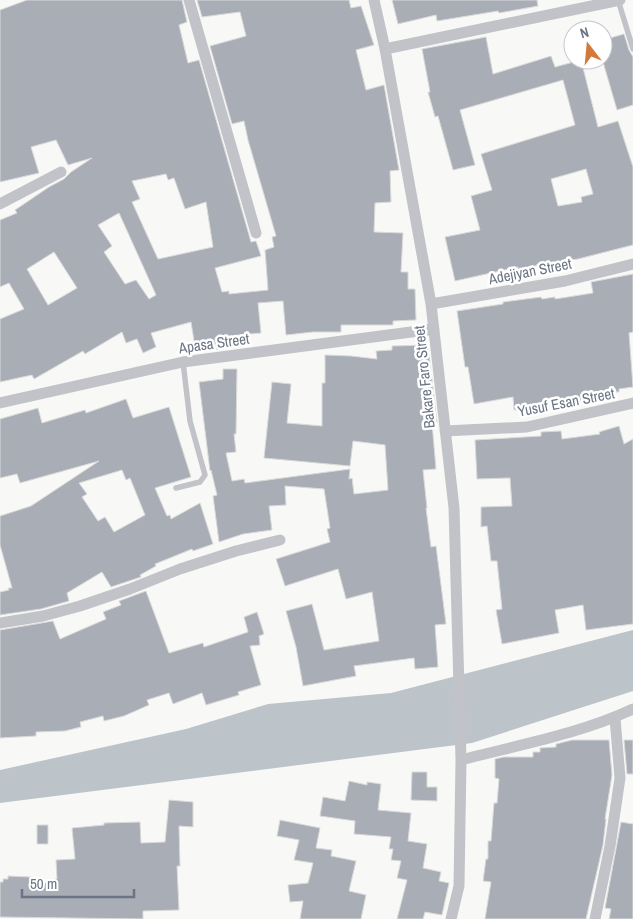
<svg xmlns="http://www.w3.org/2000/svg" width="633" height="919" font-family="'Archivo Narrow',sans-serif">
<rect width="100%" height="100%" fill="#f8f9f7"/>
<path fill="#bcc3c9" d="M633,630V691L472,743L0,803V770L186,729L268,704L391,693Z"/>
<path fill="#a9aeb6" stroke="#dadad9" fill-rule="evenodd" d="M27,0H182L187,22L179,25L188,63L199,60L251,242L256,241L261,256L215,268L222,292L229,291V294L268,290L265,250L274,247L272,237L276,236L248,140L244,121L232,124L210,46L246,36L240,12L202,17L197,0H349L351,8L361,6L374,45L356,50L366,90L384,85L399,170L390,171L391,202L375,203L374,232L403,233L401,272H408V289H415L416,320L393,321V325H341V332H313L286,335L283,301L258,303L261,333L217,337L218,349L196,353L191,322L151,333L156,347L143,353L137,339L126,343L122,332L85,354L83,351L34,379L32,375L0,382V319L24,309L9,283L0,287V220L17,213L15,210L49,187L64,179L71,172L92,158L68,165L56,140L31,147L39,173L0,182V10ZM166,174L168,180L174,178L185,209L206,202L213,247L158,259L132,202L140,199L132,181ZM119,213L156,295L149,299L136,280L125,284L104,252L112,246L98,225ZM54,252L77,288L48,305L27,269Z
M392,0H537L538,6L499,13L498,11L437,21L436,15L398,24Z
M624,34L629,50L633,57V105L617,110L603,62V40Z
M486,37L493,74L551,56L555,67L581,60L598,127L618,121L633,167V245L578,259L536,265V268L518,271V267L455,281L445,237L480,230L471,196L492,190L481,154L575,125L563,80L460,110L475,165L453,170L438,116L435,117L428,92H430L422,49ZM586,169L593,194L581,197L582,202L558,206L551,179Z
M633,274V332L629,333L633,387L619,389V392L592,393L593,401L539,406V408L514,410L513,397L474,404L468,367H465L457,311L503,304V302L541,297L542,299L555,297V299L593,293L591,282Z
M428,345L437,423H432L436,469L423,470L427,508H426L431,547L436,546L446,624L435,625L438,667L415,669L414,658L354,666L356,676L303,686L296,647L286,611L312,604L324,650L379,641L372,592L346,599L338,569L285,586L276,559L330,542L327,529L330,528L324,489L285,486L286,505L269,506L272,530L243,534L219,542L213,496L217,495L211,470L210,471L199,382L223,379V369H237L236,434H234L236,452L226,453L232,481L244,479L245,483L350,469L349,479L352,478L354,494L388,490L385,445L353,441L350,466L264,458L272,382L291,384L287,423L322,426V383H325V355L351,356L377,359L376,351L392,350V346Z
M126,399L133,418L169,407L191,477L155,488L167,516L170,515L171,519L200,503L213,544L193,551L192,549L155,564L156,566L140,575L141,577L111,587L102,572L67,593L69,601L41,609L0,615V592L9,590L8,588H12L0,545V516L31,506L99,461L20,483L17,474L0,478V419L38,408L42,423L85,410L86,413ZM122,470L126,480L130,478L145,515L114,532L105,517L98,521L82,497L87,494L79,483Z
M619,426L624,444L633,439V624L586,630L583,605L555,610L559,633L502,644L496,610L502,609L497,561H491L487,526L481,527V507L512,506L510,478L477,479L475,440L541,436V432L561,431L562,439L600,434L599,432Z
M146,591L169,653L203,643L204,647L248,632L244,617L257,612L264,634L259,636L260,645L250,646L261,685L238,692L239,695L206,705L202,693L173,704L169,693L147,700L149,705L124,716L104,721L103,716L80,722L81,727L65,731L36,732V736L0,738V630L53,621L60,639L106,619L103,612L121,605L119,601Z
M572,740H609L612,775L605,819H606L603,845L586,919H485L491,882L483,881L486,859H488V841H491L494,803H497L499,779L495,778V759L504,757H533V752H540V748L556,747V744Z
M624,740H633V774H627Z
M412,772H427V787H437V801L411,800Z
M349,781L367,785V782L381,784L378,810L411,813L408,841L427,844L423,868L441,872L439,881L449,883L442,915L425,912L423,919H397L407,880L397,878L401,861L391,860L393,849H389L391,837L354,834L355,821L320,816L323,797L345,801Z
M169,800L193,802V827L179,826L180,866H177L179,910L143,911V919L0,917V882H3V879H8V876L31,877V883H55V879H57L56,860L75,859L72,828L104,825V823L140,822L141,843L165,842Z
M280,820L320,828L316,848L332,850L331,856L356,861L349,891L366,895L361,919H300L303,901L290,902L288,885L308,883L313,863L294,860L299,840L277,836Z
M621,822L633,824V919H609L611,909L605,908Z
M37,825H48V844H37Z"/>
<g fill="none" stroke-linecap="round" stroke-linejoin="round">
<path stroke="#c1c3c8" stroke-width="5.5" d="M618,0L633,49
M176,488L200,482L205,475L190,421L183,362"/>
<path stroke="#c1c3c8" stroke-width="11" d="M189,0L256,233
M374,0L385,49L431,304L454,508L461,760L459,886L451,919
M385,49L620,0
M0,204L61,172
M431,304L565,281L633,264
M0,403L183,362L434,329
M445,431L527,427L633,403
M0,623L43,616L80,606L130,589L180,569L236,551L280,540
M461,760C518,745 580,734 633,709
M595,919L610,846L620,778L615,718"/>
</g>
<g text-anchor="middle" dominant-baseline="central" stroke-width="5" stroke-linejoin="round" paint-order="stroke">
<g font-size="15" fill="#6b7585" stroke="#fff">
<text transform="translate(530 271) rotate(-11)">Adejiyan Street</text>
<text transform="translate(214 343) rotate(-8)">Apasa Street</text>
<text transform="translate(424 377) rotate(-96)">Bakare Faro Street</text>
<text transform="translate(566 402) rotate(-11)">Yusuf Esan Street</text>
</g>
</g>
<g transform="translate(588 45) rotate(344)"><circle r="24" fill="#ffffff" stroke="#c4c8ce"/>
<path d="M0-4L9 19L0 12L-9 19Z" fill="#d3793c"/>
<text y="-8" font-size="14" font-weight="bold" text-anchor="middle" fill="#6b7585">N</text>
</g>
<path d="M22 889v8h112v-8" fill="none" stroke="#6b7585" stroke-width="2.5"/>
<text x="30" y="889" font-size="15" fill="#6b7585" stroke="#ffffff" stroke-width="4" paint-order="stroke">50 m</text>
</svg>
